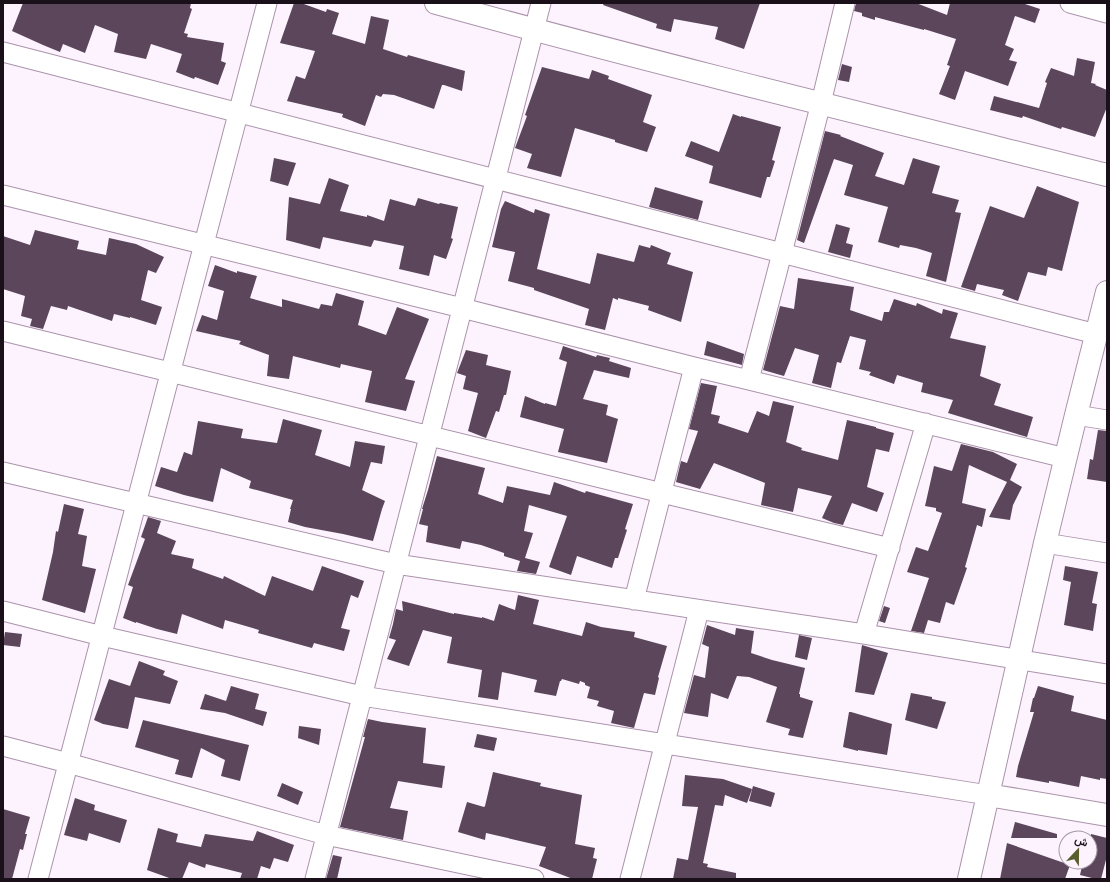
<svg xmlns="http://www.w3.org/2000/svg" width="1110" height="882" font-family="'Roboto Condensed',Vazirmatn,sans-serif">
<rect width="100%" height="100%" fill="#fdf3fe"/>
<path fill="#5b465c" d="M23,3H191L190,8L192,9L184,33L188,34L187,37L224,43L221,61L226,63L218,85L195,77L194,79L176,72L182,54L151,44L146,59L114,52L118,34L95,25L85,53L63,44L60,52L43,45L12,31Z
M294,3H301L326,12L327,9L339,13L332,34L365,44L371,16L389,20L383,49L407,57L408,55L465,71L462,91L444,85H442L434,109L394,95L383,94L381,97L376,95L365,126L342,117L343,114L287,101L296,76L305,79L315,51L280,43Z
M604,3H760L744,49L715,39L718,27L674,19L671,32L656,28L657,24L603,5Z
M856,3H916L947,15L950,3H1022L1040,9L1035,23L1015,16L1005,45L1014,49L1009,60L1017,62L1008,86L965,71L955,100L939,94L950,66L947,65L956,39L924,29V30L875,17V20L862,16V13L854,11Z
M1077,58L1095,62L1091,83L1096,84L1095,85L1107,90V107L1095,137L1062,127L1061,129L1023,116L1022,118L990,110L994,96L1039,108L1047,83L1045,82L1051,68L1074,76Z
M842,64L852,67L849,82L838,80Z
M542,67L589,79L592,70L609,76L608,79L652,95L643,122L656,127L647,152L615,142V140L575,128L561,177L527,168L532,154L515,148L527,116L525,115Z
M733,114L741,117V116L781,127L772,160L775,161L770,177H767L761,198L709,183L713,166L685,156L691,141L719,152Z
M825,131L841,135L840,136L884,153L875,176L904,185L913,158L940,166L932,193L959,200L955,212L961,213L946,282L926,276L932,253L916,248L900,245L899,248L878,242L888,207L844,195L853,165L834,159L804,243L797,240Z
M274,158L296,163L288,186L270,181Z
M329,178L349,185L340,211L367,217V215L384,221L390,199L415,206L418,198L439,204L440,203L458,207L451,238L453,239L446,259L434,255L429,276L399,269L404,246L374,240L371,247L323,237L320,249L286,240L289,197L320,204Z
M1037,186L1079,202L1062,271L1048,267L1046,276L1028,272L1018,301L1002,295L1004,290L977,284L975,291L961,287L990,206L1024,218Z
M655,187L703,201L698,220L649,207Z
M505,201L534,213L535,209L550,214L537,269L590,284L597,253L634,262L639,245L650,248L651,245L671,253L667,264L693,272L681,322L648,310L649,306L618,298V300L613,298L605,330L585,325L589,309L534,290V288L508,281L515,252L492,247L501,209Z
M836,224L850,228L846,243L853,245L850,258L828,252Z
M35,230L79,241L77,249L106,255L109,238L136,244L164,257L156,273L148,270L141,300L162,307L156,325L130,317V318L114,314L112,321L68,306L67,310L51,306L43,329L30,326L32,319L21,316L25,296L3,289V236L30,245Z
M215,265L237,273V271L257,276L250,298L282,307V299L319,309L321,304L332,306L336,293L364,301L358,325L386,335L397,307L429,319L405,379L415,381L406,411L365,402L372,371L341,364L340,368L293,356L289,379L267,376L269,355L239,344L241,341L196,331L202,315L217,320L224,291L208,286Z
M798,278L854,287L850,310L882,321L884,312H889L894,299L916,306L917,303L942,314L943,309L958,313L950,338L986,346L980,376L1001,384L994,405L1033,417L1027,437L948,413L953,400L921,392L923,383L897,375L894,384L869,375L871,372L859,369L866,340L850,336L841,363L837,362L831,388L812,383L819,355L795,348L784,376L763,370L780,306L794,309Z
M707,341L744,354L742,365L704,355Z
M563,346L596,357L597,355L610,358L609,361L631,368L629,378L594,370L583,399L608,405L606,415L618,419L607,463L558,452L564,429L520,417L525,396L545,404V403L556,406L567,362L559,359Z
M466,350L488,355L486,365L511,371L506,395H504L499,412L496,411L486,438L468,431L478,393L463,389L466,376L457,373Z
M701,383L717,386L711,414L720,416L718,423L748,433L757,411L769,416L773,401L794,406L786,442L802,448L801,450L838,460L847,420L876,427V428L894,433L889,452L876,449L867,487L884,493L877,512L852,503L843,525L834,523L822,518L832,496L798,488L793,512L761,505L765,483L714,463L700,489L676,482L681,461L687,463L698,431L689,429Z
M283,419L322,430L315,455L350,467L355,441L385,446L382,464L371,462L362,490L385,501L382,509L373,541L343,534L305,527L288,522L291,509H290L293,500L249,488L251,481L221,468L213,502L184,495L155,486L161,467L177,472L184,452L192,455L198,421L243,429L241,438L277,443Z
M1098,430L1107,431V482L1087,479L1090,459L1093,460Z
M961,444L993,452L1017,464L1010,480L1022,487L1013,505L1010,520L989,517L1007,482L969,465L962,503L986,509L982,527L977,525L965,567L967,568L954,605L946,602L940,623L928,620L924,633L911,631L929,578L907,572L916,547L928,551L942,513L936,511V508L925,506L934,466L952,471Z
M437,456L485,468L478,494L503,503L507,486L550,495L554,482L585,493L586,491L633,504L625,529L627,530L618,558H615L612,568L577,556L571,575L549,567L567,516L529,505L524,531L533,533L525,558L540,562L536,574L517,571L520,561L504,556V553L481,545L462,541L460,549L426,542L428,526L419,524L423,509H422L428,490Z
M64,504L84,509L78,534L87,536L82,566L96,569L85,613L42,600L53,552L56,531L58,532Z
M148,517L161,521L157,533L176,541L171,554L194,559L192,568L223,579L224,576L265,596L272,576L313,591L322,566L364,581L358,598L351,595L341,628L350,630L344,651L314,643L312,648L258,633L259,630L225,620L223,629L182,614L177,634L157,629L136,622V623L123,618L133,587L128,585L145,539L141,537Z
M1065,566L1098,572L1092,603L1097,604L1093,631L1064,625L1071,582L1063,580Z
M518,595L539,600L533,624L582,636L586,622L601,627L635,632L634,637L667,646L658,677L659,678L655,695L644,693L634,728L611,723L614,711L597,706L599,701L587,698L590,687L585,685V683L580,681L579,684L562,679L561,681H560L556,696L534,692L537,680L502,672L498,700L478,697L482,670L447,663L452,637L423,630L409,666L387,659L396,640L389,638L393,624L396,609L403,611L402,601L454,614V613L482,618V617L494,621L499,604L515,610Z
M884,606L890,608L885,623L879,621Z
M707,625L735,635L736,628L754,631L751,653L772,660L805,668L799,694H800V697L813,701L803,738L788,735L790,729L766,722L777,687L749,677L737,676L728,699L711,693L708,717L684,713L694,675L705,678L709,647L702,644Z
M5,632L22,634L20,647L3,645Z
M799,635L812,638L807,660L795,657Z
M862,645L888,653L874,695L855,692Z
M139,661L165,671L163,675L178,681L170,704L135,697L128,729L103,724L94,720L109,679L130,686Z
M231,686L259,694L255,709L267,712L263,726L225,713L200,709L205,694L226,701Z
M1038,686L1074,696L1071,711L1107,720V779L1100,778V780L1081,776L1079,787L1049,781V783L1016,777L1018,766L1034,712H1030L1033,698H1034Z
M911,693L932,697V699L946,702L937,729L905,720Z
M849,712H851L892,724L887,755L858,750V751L843,747Z
M368,719L382,722L426,728L423,763L445,766L442,788L398,781L390,808L408,811L403,840L340,827L365,737H363Z
M143,720L249,745L240,781L221,776L225,760L201,748L192,778L175,774L179,760L135,747Z
M299,726L321,729L319,745L298,738Z
M477,734L497,738L494,751L474,747Z
M493,772L541,783L540,786L582,795L575,844L595,848L593,858L597,859L592,879H573L539,866L546,847L486,833L485,840L458,832L467,802L484,807L485,806Z
M685,775L723,779L752,789L747,803L725,795L723,806L715,805L703,863L708,864L707,867L736,873V879H673L677,858L688,860L698,807L682,806Z
M282,783L303,792L298,805L277,796Z
M753,786L775,793L771,807L749,801Z
M75,798L95,805L94,810L127,820L120,843L89,833L87,841L64,835Z
M3,809L30,817L25,834H27L23,850L20,849L12,879H3Z
M1015,822L1057,834V838H1011Z
M158,828L178,834L176,842L201,847L205,834L253,841L257,831L294,845L288,862L274,858L270,869L261,866L257,879H240L242,873L206,864L205,868L189,862L182,879H172L147,870Z
M1091,834L1107,838V856L1101,879H1096L1080,875L1083,862H1090V839Z
M1007,843L1070,865L1065,879H1000Z
M333,855L342,857L337,879H326Z"/>
<g fill="none" stroke-linecap="round" stroke-linejoin="round">
<g stroke="#ab93ab" stroke-width="21">
<path id="street" d="M1070,3L1107,13
M3,52L1096,334
M3,195L462,308L694,367L749,380L1065,458
M3,331L662,493L890,548
M749,380L821,103L845,3
M1076,415L1107,420
M3,472L396,564L864,634L1107,674
M1045,543L1107,553
M634,600L694,367
M3,611L102,636L362,696L988,795
M864,634L926,423
M3,746L68,763L326,835L534,879
M38,879L267,3
M315,879L541,3
M630,879L699,610"/>
</g>
<g stroke="#ab93ab" stroke-width="24">
<path id="secondary" d="M988,795L1107,815
M969,879L1045,543L1076,415L1107,292"/>
</g>
<g stroke="#ab93ab" stroke-width="24">
<path id="primary" d="M436,3C658,64 883,119 1107,175"/>
</g>
<use href="#street" stroke="#fff" stroke-width="19"/>
<use href="#secondary" stroke="#fff" stroke-width="22"/>
<use href="#primary" stroke="#fff" stroke-width="22"/>
</g>
<rect width="1110" height="882" fill="none" stroke="#191019" stroke-width="8"/>
<g transform="translate(1078 850) rotate(22)"><circle r="19" fill="#fdf3fe" stroke="#a298a2"/>
<path d="M0-3L7 15L0 10L-7 15Z" fill="#585e2d"/>
<text y="-6" font-size="11" font-weight="bold" text-anchor="middle" fill="#191019">ش</text>
</g>
</svg>
